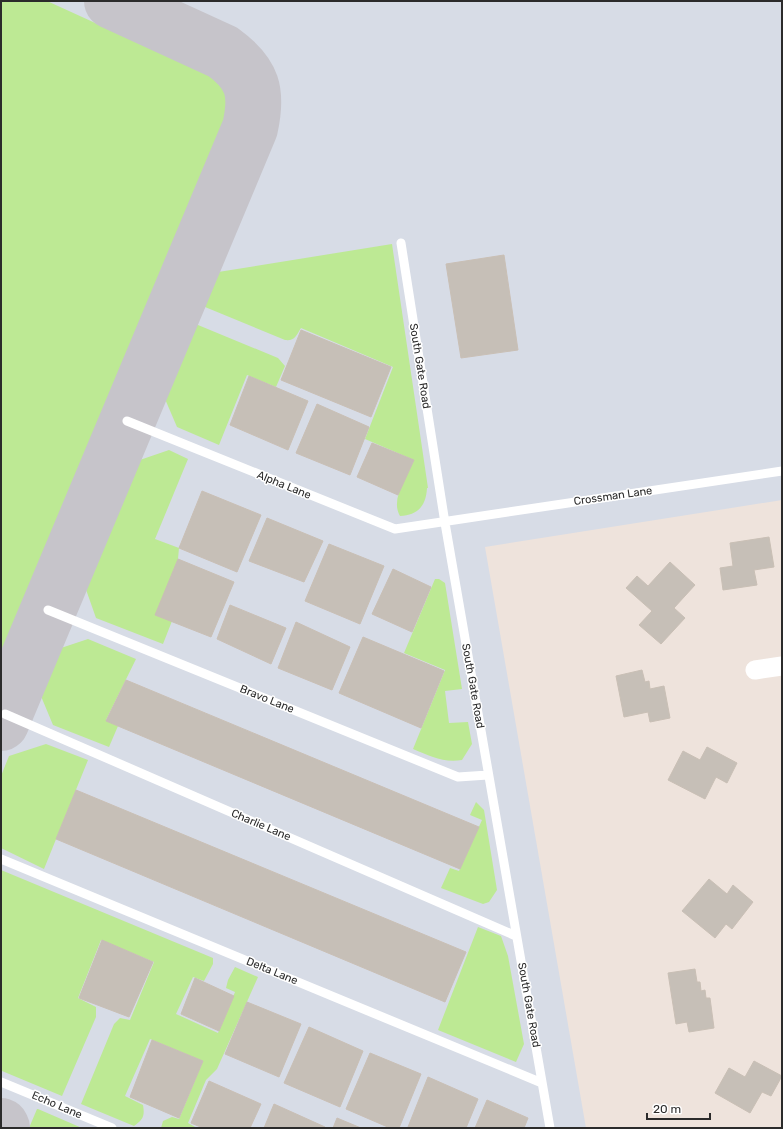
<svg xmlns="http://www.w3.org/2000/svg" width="783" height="1129" font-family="Rubik,sans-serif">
<rect width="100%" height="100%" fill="#eee3dc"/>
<path fill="#d7dce6" d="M1,1H782V500L485,547L586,1128H1Z"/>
<path fill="#bde994" d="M1,1H47L216,78L237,111L234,123L1,675Z
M392,244L428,488H427C426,506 418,515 400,516C390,499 407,477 414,460L365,439L393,367L301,328C296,336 295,341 285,340L205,307L200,300L212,273Z
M198,325L278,358L285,366L276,387L247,375L219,445L177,427L162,392L189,326Z
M169,450L188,459L155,539L179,548L178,559L156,615L172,621L163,644L96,618L83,581L134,462Z
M435,579H439L445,583L462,689L445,691L449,723L468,722L472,744L462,760C443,763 430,756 413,749L445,670L404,653Z
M88,639L136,659L106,720L118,726L109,747L53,725L38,689L52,651Z
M46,744L88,760L44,869L1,848V776L9,756Z
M476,802L484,810L497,890L489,902L483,904L441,888L450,868L459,871L482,820L470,815Z
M1,870L213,958V964L204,981L193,977L176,1014L218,1033L235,992L226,988L228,980L235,967L258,977L217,1069L206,1080L188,1123L197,1128H161L163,1121L172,1117L179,1119L203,1061L150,1039L125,1096L143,1105C145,1116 143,1120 134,1126L81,1104L114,1024L120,1018L130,1020L154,962L101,940L78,998L96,1007V1017L62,1096L2,1071Z
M478,927L501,936L508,956L524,1044L516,1062L438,1030Z
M37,1109H38L82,1128H29Z"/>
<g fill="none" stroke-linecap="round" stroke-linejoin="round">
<path stroke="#c6c4ca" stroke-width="56" d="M1,723L250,128C258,92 253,74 223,52L112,1
M1,1126L2,1128"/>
</g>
<path fill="#c6bfb7" stroke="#c9bfb5" d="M504,255L518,350L461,358L446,264Z
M301,330L391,367L371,417L281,380Z
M249,376L308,401L288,450L230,425Z
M317,404L369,427L350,475L296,453Z
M372,443L414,460L398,495L357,477Z
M202,491L261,515L237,572L179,548Z
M267,518L323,541L304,582L249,561Z
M769,537L774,567L754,570L757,585L723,590L720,568L733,566L730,543Z
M329,544L384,566L360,624L305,601Z
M178,559L234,582L211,637L155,615Z
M670,562L695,585L674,608L685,618L661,644L639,625L652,611L626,588L637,576L648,586Z
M393,569L431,587L412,632L372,614Z
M230,605L286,628L271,664L217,639Z
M296,622L350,647L332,690L278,668Z
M363,637L444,671L421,728L339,693Z
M642,670L645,682L649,681L650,689L664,686L670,718L650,722L648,712L624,717L616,676Z
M126,680L479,827L460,869L106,721Z
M707,747L737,763L727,783L716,777L705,799L668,780L683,751L700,760Z
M76,790L466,952L445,1002L56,839Z
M709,879L727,894L733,885L753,902L732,929L726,924L715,938L682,911Z
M102,940L153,962L129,1017L79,998Z
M695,969L697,982H700L701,991L705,990L706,998H710L714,1028L689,1032L687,1022L676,1024L668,973Z
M195,978L234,996L219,1031L181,1014Z
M247,1002L301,1024L279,1077L225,1054Z
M309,1027L363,1051L340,1107L284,1083Z
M152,1040L203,1061L179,1118L130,1097Z
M370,1053L421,1074L399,1128H390L346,1109Z
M754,1061L782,1076L771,1096L762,1092L750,1113L715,1093L729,1068L745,1077Z
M428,1077L478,1099L466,1128L408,1127Z
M209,1081L261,1104L250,1128H203L191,1123Z
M487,1100L528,1118L524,1128H475Z
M274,1104L325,1127V1128H264Z
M337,1118L361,1128H333Z"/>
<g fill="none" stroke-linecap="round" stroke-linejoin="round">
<path stroke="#fff" stroke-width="9" d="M401,243L445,523L550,1128
M127,421L395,529L782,471
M48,610L458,777L488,775
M5,714L516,936
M1,859L542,1083
M1,1082L112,1128"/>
<path stroke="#fff" stroke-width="19" d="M755,670L782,666"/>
</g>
<g text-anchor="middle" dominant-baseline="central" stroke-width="3" stroke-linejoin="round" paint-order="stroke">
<g font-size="11" fill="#2b2b2b" stroke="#fff">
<text transform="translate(420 366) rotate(81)">South Gate Road</text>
<text transform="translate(284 485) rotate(22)">Alpha Lane</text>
<text transform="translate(613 496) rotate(-8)">Crossman Lane</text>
<text transform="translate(473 686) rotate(80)">South Gate Road</text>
<text transform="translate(267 699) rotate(22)">Bravo Lane</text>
<text transform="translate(261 825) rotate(23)">Charlie Lane</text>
<text transform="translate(272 971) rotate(22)">Delta Lane</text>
<text transform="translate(529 1005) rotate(80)">South Gate Road</text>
<text transform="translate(57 1105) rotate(23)">Echo Lane</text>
</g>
</g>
<rect width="783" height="1129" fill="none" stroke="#2b2b2b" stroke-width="4"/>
<path d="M647 1113v6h63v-6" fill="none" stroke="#2b2b2b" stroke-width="2"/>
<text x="653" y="1113" font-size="12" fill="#2b2b2b" stroke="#ffffff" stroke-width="3" paint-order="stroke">20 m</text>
</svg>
